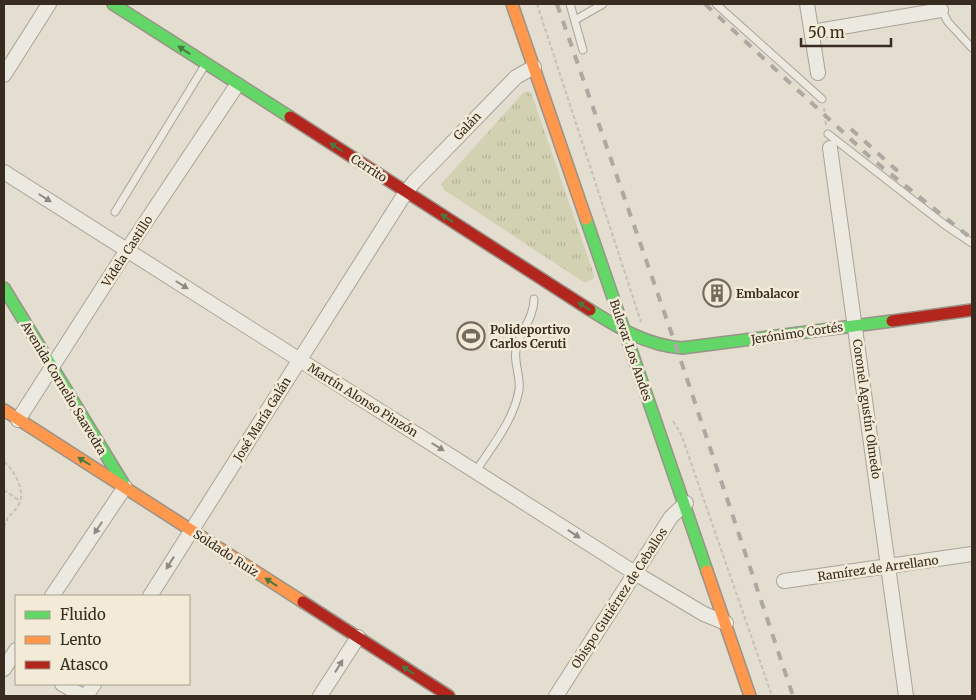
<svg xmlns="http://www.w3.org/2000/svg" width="976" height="700" font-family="Merriweather,serif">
<defs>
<pattern id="grass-tufts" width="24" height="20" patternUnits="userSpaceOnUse" patternTransform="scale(1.25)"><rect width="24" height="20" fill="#d2d2b3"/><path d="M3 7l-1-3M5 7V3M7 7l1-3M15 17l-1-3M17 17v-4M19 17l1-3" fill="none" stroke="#b5b49a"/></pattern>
</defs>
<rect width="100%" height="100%" fill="#e4ded0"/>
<path fill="url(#grass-tufts)" d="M524,92H530L532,95L593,272L594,278L585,283L444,190L441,184Z"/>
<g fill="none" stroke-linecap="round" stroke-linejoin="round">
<g stroke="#a9a398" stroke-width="9">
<path id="lane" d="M570,4L583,50
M716,4L822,99
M941,9L948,22L972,48
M575,20L603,4
M828,134L945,225L972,243
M115,212L205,65
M476,471C492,446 514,420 519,390C521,375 512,360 517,345C522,329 534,317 534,299"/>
</g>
<g stroke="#a9a398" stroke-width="16">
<path id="street" d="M807,4L818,73
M812,32L941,10
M4,75L49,4
M830,148L906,696
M4,172L635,573L704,614L726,623
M18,420L127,250L237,85
M784,581L972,554
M52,596L125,487
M150,596L406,192L414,182L516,77L534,67
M4,669L16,650
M62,684L83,696
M86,696L94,684
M320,696L358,637
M556,696L671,517L686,503"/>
</g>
<g stroke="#999388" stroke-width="14">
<path id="fast" d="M113,4L290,117
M586,219L707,571
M4,288L123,483
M590,310C619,328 646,345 682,348L892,321"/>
</g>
<g stroke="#999388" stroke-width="14">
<path id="slow" d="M512,4L586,219
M4,410L303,602
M707,571L750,696"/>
</g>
<g stroke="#999388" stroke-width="14">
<path id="jam" d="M290,117L590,310
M892,321L972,310
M303,602L449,696"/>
</g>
<path stroke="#c5c0b8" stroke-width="2" stroke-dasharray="4 2.5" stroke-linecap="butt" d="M537,4L641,322
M824,108L826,125
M673,421L681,434L772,696
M4,462C14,469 26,492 19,504C12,517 7,512 4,530
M4,490L20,501"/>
<use href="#lane" stroke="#ece9e1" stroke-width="7"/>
<use href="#street" stroke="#ece9e1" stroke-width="14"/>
<use href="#fast" stroke="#63d668" stroke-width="11"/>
<use href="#slow" stroke="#ff974d" stroke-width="11"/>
<use href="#jam" stroke="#b3261e" stroke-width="11"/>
<path stroke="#ada8a1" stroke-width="4" stroke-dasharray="9 9" stroke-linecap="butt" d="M557,4L677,349L793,696
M705,4L872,159L972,239
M851,129L903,176"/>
</g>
<defs><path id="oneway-solid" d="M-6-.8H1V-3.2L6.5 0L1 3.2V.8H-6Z" transform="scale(1.25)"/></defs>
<g fill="#4b7841">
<use href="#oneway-solid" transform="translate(184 50) rotate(-147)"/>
<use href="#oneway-solid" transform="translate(336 147) rotate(-147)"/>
<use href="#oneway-solid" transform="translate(447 218) rotate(-147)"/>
<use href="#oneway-solid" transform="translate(584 306) rotate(-147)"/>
<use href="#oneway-solid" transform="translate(84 461) rotate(-148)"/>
<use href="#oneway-solid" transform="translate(271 582) rotate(-147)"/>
<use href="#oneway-solid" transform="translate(408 670) rotate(-147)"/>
</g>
<g fill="#928a81">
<use href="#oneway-solid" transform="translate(45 198) rotate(32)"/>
<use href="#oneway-solid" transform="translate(182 285) rotate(32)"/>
<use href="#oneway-solid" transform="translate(438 447) rotate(32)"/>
<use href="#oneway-solid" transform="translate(98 528) rotate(124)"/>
<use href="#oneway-solid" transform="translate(574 534) rotate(33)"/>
<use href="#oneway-solid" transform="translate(170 563) rotate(122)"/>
<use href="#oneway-solid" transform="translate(339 666) rotate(-58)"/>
</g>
<defs>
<g id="building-ring" transform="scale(1.4375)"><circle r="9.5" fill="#f3ebd7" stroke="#746a5e" stroke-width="1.5"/><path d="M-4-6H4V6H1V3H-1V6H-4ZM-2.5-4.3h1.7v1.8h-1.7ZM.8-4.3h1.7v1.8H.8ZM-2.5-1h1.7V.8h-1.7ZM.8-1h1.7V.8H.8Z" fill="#746a5e"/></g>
<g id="stadium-ring" transform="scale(1.4375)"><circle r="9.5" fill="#f3ebd7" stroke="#746a5e" stroke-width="1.5"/><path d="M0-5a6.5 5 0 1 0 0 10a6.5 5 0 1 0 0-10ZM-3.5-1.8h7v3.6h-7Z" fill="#746a5e"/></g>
</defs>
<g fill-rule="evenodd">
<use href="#building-ring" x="717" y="293"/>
<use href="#stadium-ring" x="471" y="336"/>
</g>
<g text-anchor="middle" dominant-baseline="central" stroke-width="5" stroke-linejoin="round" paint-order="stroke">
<g font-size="12" fill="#382c21" stroke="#f3ebd7">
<text transform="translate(467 126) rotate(-46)">Galán</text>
<text transform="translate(369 168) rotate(33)">Cerrito</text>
<text transform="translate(127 251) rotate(-57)">Videla Castillo</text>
<text transform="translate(797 333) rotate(-8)">Jerónimo Cortés</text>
<text transform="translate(631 350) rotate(71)">Bulevar Los Andes</text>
<text transform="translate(64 388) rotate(59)">Avenida Cornelio Saavedra</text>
<text transform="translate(363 400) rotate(32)">Martín Alonso Pinzón</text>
<text transform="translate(867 409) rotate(82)">Coronel Agustín Olmedo</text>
<text transform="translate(262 419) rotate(-58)">José María Galán</text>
<text transform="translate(226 553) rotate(33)">Soldado Ruiz</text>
<text transform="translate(878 568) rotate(-8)">Ramírez de Arrellano</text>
<text transform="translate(619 598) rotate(-57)">Obispo Gutiérrez de Ceballos</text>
</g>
<g font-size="12" font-weight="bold" fill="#382c21" stroke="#f3ebd7" text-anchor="start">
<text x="736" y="293">Embalacor</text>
<text x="490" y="329">Polideportivo<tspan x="490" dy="14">Carlos Ceruti</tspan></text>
</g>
</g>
<rect width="976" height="700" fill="none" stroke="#382c21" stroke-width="10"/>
<rect x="15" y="595" width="175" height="90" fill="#f3ebd7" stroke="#a89f8e"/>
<rect x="25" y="611" width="25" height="8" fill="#63d668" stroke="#a89f8e"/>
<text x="60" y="620" font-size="15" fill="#382c21">Fluido</text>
<rect x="25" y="636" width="25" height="8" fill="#ff974d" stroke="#a89f8e"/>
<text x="60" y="645" font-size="15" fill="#382c21">Lento</text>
<rect x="25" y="661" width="25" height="8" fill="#b3261e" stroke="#a89f8e"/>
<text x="60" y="670" font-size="15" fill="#382c21">Atasco</text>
<path d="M801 38v8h90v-8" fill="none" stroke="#382c21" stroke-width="2.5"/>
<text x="808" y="38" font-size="15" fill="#382c21" stroke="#f3ebd7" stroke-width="4" paint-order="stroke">50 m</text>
</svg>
